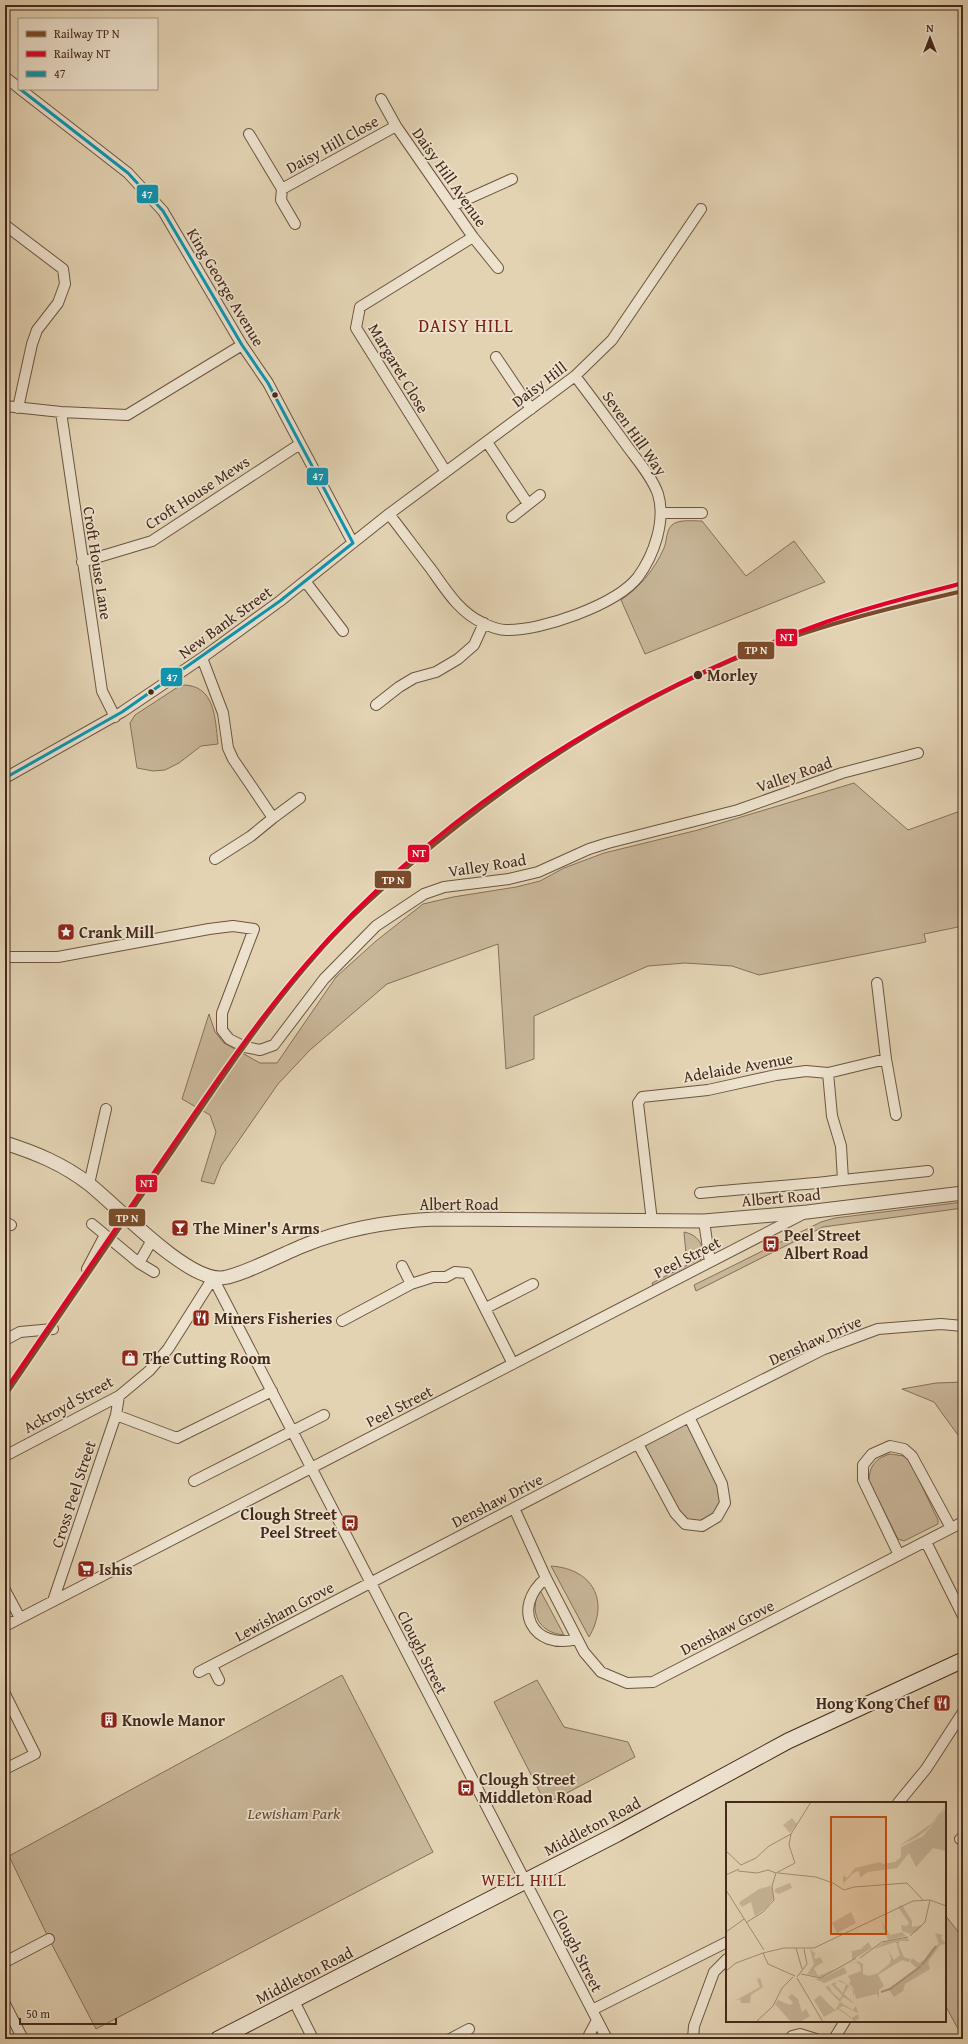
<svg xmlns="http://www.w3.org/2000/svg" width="968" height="2044" font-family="'Gentium Book Plus',serif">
<rect width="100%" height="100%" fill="#e3d3b3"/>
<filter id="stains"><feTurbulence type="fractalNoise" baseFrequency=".005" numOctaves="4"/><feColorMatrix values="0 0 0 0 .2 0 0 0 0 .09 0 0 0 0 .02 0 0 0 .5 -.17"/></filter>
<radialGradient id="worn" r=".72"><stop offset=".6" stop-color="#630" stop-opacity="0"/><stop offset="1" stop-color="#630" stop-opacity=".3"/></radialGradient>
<path fill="#c8b699" stroke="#86705a" d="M702,521L746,576L794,541L825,582L645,654L621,600C640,587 655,569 664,548C667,541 666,530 672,525C678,519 694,521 702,521Z
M181,685C215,684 215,717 218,744L201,746L179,763L165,770L153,771L137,768L130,723L135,715Z
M854,783L908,830L963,810V926L924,934L926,942L759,975L732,966L685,963L648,966L534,1016V1059L506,1069L498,944L387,984L310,1050L278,1084L221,1166L214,1184L201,1181L216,1132L210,1115L182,1099L209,1014L215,1032L224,1043L260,1063H277L336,977L376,941L423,904L453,897L516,887L540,881L564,868L604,853L698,830Z
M963,1202V1208L823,1227L696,1291L694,1285L821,1222L835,1218Z
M684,1232C700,1235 707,1249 699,1263L654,1288L652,1283L687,1265Z
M963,1382V1442L934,1402L902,1389L936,1383Z
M689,1417L725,1503L702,1526L685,1524L638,1444Z
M890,1454L904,1456L910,1461L938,1520V1524L904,1541L898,1539L869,1481C869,1466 876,1458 890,1454Z
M551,1566C593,1569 610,1601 589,1637Z
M540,1590L564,1635C539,1633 528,1612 540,1590Z
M342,1675L433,1852L96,2029L49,1939L9,1856Z
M537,1680L564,1727L628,1742L635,1757L546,1804L494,1702Z
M945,1915L963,1938V2038L945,2005Z"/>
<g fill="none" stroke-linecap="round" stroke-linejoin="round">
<g stroke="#6c5440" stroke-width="12">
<path id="minor" d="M5,77L19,88
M20,89L128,173L163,211L242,345L268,383L353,543
M381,99L396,126L473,237L498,268
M249,134L282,189L281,200L295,224
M282,189L396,126
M452,206L512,179
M5,225L63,269L65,284L58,303L37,330L32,344L18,408
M496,357L531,409
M5,406L61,412L127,415L242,345
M61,412L102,691L115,717
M487,442L528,504
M446,472L356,328L360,307L473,237
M661,513H702
M389,514C403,532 417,551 431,569C446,590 459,612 483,623C489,626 499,630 506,630C541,631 616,605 638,577C654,555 666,521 658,494C652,477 638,461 627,446C610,423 593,399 575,376
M512,517L540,495
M82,562L152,541L300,444
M305,581L343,631
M202,658L223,713L228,748L233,759L273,818L251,836L215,859
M376,705L399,687L414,678L436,672L458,659L474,645L484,623
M5,778L122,712L202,658L280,601L389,514L575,376L612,340L701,209
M273,818L300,798
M5,957H58L209,929L233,926L254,929L222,1013V1030L229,1039L245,1047L260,1050L274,1045L324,979L376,926L424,894L444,887L509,879L538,872L589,849L608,843L738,810L842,773L918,753
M886,1059L896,1115
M828,1073L832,1116L841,1146L843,1180L928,1171
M89,1184L106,1109
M700,1193C748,1188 795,1186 843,1180
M652,1221L638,1103L642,1097L708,1090L776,1075L806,1071L828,1073L886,1059L877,983
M704,1221L710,1262
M5,1222L11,1225
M92,1224L139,1263L154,1272
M139,1263L152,1240
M402,1266L411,1284
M87,1269L105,1235
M213,1278L607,2039
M486,1308L533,1284
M342,1321L411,1284L433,1277H446L455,1272L467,1273L513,1364
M5,1340L20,1332L53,1329
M116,1415L177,1438L272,1391
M638,1444L675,1513L685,1524L702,1526L717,1517L725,1503L722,1484L689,1417
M5,1456L119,1396L149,1371L168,1349L213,1278
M194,1481L324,1415
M514,1508L546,1578L584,1652L601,1672L627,1683L653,1682L963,1522
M926,1542L963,1616
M899,1555L863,1480V1465L872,1454L890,1446L904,1449L912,1456L951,1528
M546,1578C510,1608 533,1651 577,1639
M5,1590L20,1618
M53,1601L116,1415L119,1396
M5,1626L803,1214
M212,1666L219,1680
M199,1672L689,1417L824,1349L878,1329L941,1324L963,1326
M5,1694L35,1754L5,1769
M898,1803L926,1769L963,1712
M960,1839L963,1840
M5,1962L49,1939
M294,2001L313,2039
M5,2004L23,2039
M592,2010L727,1942
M450,2039L469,2029
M587,2039L597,2020
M693,2039L694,2026L714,1972L727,1959
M790,2039L792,2036L800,2034L816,2039
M834,2039L845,2021"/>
</g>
<g stroke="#6c5440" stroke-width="15">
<path id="tertiary" d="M5,1143C36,1153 63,1164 89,1184C118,1207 184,1278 220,1278C238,1278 286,1252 305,1245C347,1228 390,1221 435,1219L704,1221L807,1212L963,1193"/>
</g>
<g stroke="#45291a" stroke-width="17">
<path id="secondary" d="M218,2039L617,1834L788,1741L963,1660"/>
</g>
<use href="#minor" stroke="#ede2ce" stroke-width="10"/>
<use href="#tertiary" stroke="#ede2ce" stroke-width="13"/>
<use href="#secondary" stroke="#ede2ce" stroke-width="15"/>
<g stroke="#ede2ce" stroke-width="6">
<path id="bus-1" d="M5,778L122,712L280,601L353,543L268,383L242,345L163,211L128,173L20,89"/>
</g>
<use href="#bus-1" stroke="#0a96b3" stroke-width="3"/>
<g stroke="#ede2ce" stroke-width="7">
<path id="rail-1" d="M5,1396C61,1314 117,1231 174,1149C219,1082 263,1015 316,955C344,922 377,893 410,865C513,777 631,700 757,650C823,624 894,607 963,591"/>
</g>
<g stroke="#ede2ce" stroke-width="7">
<path id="rail-2" d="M9,1385C61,1308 114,1232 166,1155C211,1089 255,1023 307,963C444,806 631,691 826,622C871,606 917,595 963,583"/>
</g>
<use href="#rail-1" stroke="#7a4b2a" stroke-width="4"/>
<use href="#rail-2" stroke="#e4002b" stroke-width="4"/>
</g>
<defs>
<g id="sight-square" transform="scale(0.9)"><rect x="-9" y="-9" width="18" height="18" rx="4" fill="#8f2418" stroke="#ede2ce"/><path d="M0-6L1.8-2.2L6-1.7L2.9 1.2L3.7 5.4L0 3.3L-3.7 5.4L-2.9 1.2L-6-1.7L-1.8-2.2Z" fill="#fff"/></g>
<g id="bar-square" transform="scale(0.9)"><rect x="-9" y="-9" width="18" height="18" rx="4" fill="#8f2418" stroke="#ede2ce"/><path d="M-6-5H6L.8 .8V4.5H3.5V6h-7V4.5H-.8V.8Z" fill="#fff"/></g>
<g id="bus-square" transform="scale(0.9)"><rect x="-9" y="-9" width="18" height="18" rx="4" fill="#8f2418" stroke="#ede2ce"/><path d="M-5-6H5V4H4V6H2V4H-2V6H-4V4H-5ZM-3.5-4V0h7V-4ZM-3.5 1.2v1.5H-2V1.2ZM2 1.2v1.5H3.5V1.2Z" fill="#fff"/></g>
<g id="restaurant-square" transform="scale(0.9)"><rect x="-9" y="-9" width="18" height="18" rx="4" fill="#8f2418" stroke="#ede2ce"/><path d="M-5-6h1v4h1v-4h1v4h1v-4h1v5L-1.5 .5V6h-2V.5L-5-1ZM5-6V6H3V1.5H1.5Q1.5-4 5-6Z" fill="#fff"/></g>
<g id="shop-square" transform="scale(0.9)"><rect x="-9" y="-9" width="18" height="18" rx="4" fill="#8f2418" stroke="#ede2ce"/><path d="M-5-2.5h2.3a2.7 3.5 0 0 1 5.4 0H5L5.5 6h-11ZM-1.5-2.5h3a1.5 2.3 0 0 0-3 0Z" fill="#fff"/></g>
<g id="supermarket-square" transform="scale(0.9)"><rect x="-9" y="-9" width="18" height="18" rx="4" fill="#8f2418" stroke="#ede2ce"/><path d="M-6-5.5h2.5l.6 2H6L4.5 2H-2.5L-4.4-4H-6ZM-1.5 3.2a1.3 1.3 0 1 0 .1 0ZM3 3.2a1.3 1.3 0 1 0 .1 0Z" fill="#fff"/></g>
<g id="building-square" transform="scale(0.9)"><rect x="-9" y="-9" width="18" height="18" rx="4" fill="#8f2418" stroke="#ede2ce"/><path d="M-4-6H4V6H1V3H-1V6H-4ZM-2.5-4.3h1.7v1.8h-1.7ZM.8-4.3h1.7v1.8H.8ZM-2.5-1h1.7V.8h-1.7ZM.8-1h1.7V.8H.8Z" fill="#fff"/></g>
</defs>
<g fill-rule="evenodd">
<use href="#sight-square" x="66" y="932"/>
<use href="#bar-square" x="180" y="1228"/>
<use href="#bus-square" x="771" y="1244"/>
<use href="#restaurant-square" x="201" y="1318"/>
<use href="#shop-square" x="130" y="1358"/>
<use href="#bus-square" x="350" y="1523"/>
<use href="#supermarket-square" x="86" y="1569"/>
<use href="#restaurant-square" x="942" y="1703"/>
<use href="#building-square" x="109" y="1720"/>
<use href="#bus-square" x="466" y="1788"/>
</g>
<g fill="#45291a" stroke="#ede2ce" stroke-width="1.5">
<circle cx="275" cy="395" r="3.5"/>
<circle cx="698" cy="675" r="5"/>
<circle cx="151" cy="692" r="3.5"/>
</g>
<g text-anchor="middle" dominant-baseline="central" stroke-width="3.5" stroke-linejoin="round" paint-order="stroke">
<g font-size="16" fill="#45291a" stroke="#ede2ce">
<text transform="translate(332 144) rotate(-29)">Daisy Hill Close</text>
<text transform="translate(450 177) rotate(55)">Daisy Hill Avenue</text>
<text transform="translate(226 287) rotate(59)">King George Avenue</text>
<text transform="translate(399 368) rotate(59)">Margaret Close</text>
<text transform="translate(539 384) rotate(-37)">Daisy Hill</text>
<text transform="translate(635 433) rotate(55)">Seven Hill Way</text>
<text transform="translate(197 492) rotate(-33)">Croft House Mews</text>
<text transform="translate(98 563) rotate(81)">Croft House Lane</text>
<text transform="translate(225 622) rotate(-36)">New Bank Street</text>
<text transform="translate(794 774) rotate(-19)">Valley Road</text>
<text transform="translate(487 865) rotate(-9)">Valley Road</text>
<text transform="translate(738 1067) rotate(-10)">Adelaide Avenue</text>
<text transform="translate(781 1197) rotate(-5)">Albert Road</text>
<text x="459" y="1204">Albert Road</text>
<text transform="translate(687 1257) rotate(-27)">Peel Street</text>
<text transform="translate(815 1340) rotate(-24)">Denshaw Drive</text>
<text transform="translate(68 1404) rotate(-29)">Ackroyd Street</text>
<text transform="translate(399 1406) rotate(-27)">Peel Street</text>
<text transform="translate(73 1494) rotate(-72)">Cross Peel Street</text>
<text transform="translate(497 1500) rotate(-27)">Denshaw Drive</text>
<text transform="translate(284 1611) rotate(-28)">Lewisham Grove</text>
<text transform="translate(727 1627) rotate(-27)">Denshaw Grove</text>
<text transform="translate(423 1652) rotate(63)">Clough Street</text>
<text transform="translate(592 1826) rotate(-28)">Middleton Road</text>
<text transform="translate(578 1950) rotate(63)">Clough Street</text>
<text transform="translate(304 1975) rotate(-27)">Middleton Road</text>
</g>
<g font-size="16" font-weight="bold" fill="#45291a" stroke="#ede2ce" text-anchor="start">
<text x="707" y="675">Morley</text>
</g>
<g font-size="16" font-weight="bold" fill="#45291a" stroke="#ede2ce" text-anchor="start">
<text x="79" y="932">Crank Mill</text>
<text x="193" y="1228">The Miner's Arms</text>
<text x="784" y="1235">Peel Street<tspan x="784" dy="18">Albert Road</tspan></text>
<text x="214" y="1318">Miners Fisheries</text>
<text x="143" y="1358">The Cutting Room</text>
<text x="337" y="1514" text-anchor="end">Clough Street<tspan x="337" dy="18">Peel Street</tspan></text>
<text x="99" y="1569">Ishis</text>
<text x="929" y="1703" text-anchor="end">Hong Kong Chef</text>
<text x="122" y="1720">Knowle Manor</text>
<text x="479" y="1779">Clough Street<tspan x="479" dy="18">Middleton Road</tspan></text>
</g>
<g font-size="16" font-style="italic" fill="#5f4533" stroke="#ede2ce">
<text x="294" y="1813">Lewisham Park</text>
</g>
<g font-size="17" letter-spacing="1" fill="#7a1f14" stroke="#ede2ce">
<text x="524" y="1879">WELL HILL</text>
</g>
<g font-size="18" letter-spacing="1" fill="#7a1f14" stroke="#ede2ce">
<text x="466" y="325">DAISY HILL</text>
</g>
</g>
<g transform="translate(726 1802)">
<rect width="220" height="220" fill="#e3d3b3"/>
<path d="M220,3L214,13L201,28L190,36L173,44L206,21ZM220,6V49L207,46L190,65L183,51L171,66L142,70L134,76L133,69L127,71L117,82V73L121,76L129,66L154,60L157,62L169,60L175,55V45L197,34ZM66,16L71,22L64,31L57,23ZM64,81L66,86L53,92L49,90V87ZM45,84L48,96L40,106L29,114L25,100L16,105L13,101L15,99L33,87ZM176,103L186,119V125L197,123L190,130L184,132L176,129L175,123L181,124L183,121L172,105ZM125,110L130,121L111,131L106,121ZM156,120L164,133L176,130L180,134L162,138ZM209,131L217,133L215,136L220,142L214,143L202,160L204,167L179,182L177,189L168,195L163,188L191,166L184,160L186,156L193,161L198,158L206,147L213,142ZM181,136L184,139H174L172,142L178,155L184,157L183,160L176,158L152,173L158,184L153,188V197L151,192L130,197L127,185L123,182L125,179L122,174L135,169L134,163L131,160L122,163L132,159L137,162V172L143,174L152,171L164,161L165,156L161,147L168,158L174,153L170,140L148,147L159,140ZM142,140L146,146L126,158V149L135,147ZM84,147L90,152L88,153L89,157L94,155L97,160L88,166L92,174L117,164L96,175H94L81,172L88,162ZM118,165L121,171L98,181L89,177L99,175ZM34,176L37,185L25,193L24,201H15L14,197L8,199L34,185L31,177ZM114,178L116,179L126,186L128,190V195L126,187L123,184L118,192L129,202L117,195L114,200L99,185L105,183L103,184L106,190L114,197L116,193L105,182L111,180L109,183L117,191L120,182L112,179ZM66,192L72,197L76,210L80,207L84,214L74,220H65L49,202L52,198L64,203L67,201L62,195ZM94,193L109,208L114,200L127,208L130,204L132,211L117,204L113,206L126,216L132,212L133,217L129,218L133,220H130L112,207L98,215L88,198Z" fill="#c8b699"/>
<path fill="none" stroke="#ad997f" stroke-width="2" d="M196,163L210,144M155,190L164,187L195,164"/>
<path fill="none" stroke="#a48f76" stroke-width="1" d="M0,49L15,63M15,63L30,56L43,44L65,32L85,0M12,69L31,71L42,68L50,71M50,71L69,61L63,43L65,32M52,71L90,75L107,81L118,88L128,85L181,81L197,98M0,73L13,67M0,88L38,148M21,120L37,110L48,98L46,84L50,71M0,130L18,117M184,134L199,120L204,98M70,146L76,167M37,151L58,146H88L187,99L204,98L220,104M37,151L42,162L69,174M134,156L156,140L182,135M0,169L10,161L37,151M75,172L95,176L130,156M71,175L81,162L78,147M71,176L97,220M30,220L47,204L56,186L67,175"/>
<path fill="#c74f0f" fill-opacity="0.15" stroke="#c74f0f" stroke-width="2" d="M105,15H160V132H105Z"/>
<rect width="220" height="220" fill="none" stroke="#45291a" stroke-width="2"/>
</g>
<g stroke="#ede2ce" stroke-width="1.5">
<rect x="136" y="184" width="23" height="20" rx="4" fill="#0a96b3"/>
<rect x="306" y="467" width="23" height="19" rx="4" fill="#0a96b3"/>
<rect x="775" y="628" width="23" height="19" rx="4" fill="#e4002b"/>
<rect x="737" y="641" width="38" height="19" rx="4" fill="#7a4b2a"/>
<rect x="160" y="667" width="23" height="20" rx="4" fill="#0a96b3"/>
<rect x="407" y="844" width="23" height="19" rx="4" fill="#e4002b"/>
<rect x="374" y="870" width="38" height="19" rx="4" fill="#7a4b2a"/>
<rect x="135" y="1174" width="23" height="19" rx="4" fill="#e4002b"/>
<rect x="108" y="1208" width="38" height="19" rx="4" fill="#7a4b2a"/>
</g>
<g font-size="11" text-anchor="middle" font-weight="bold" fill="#fff">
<text x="147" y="198">47</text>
<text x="318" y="480">47</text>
<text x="787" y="641">NT</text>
<text x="756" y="654">TP N</text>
<text x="172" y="681">47</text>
<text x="419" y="857">NT</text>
<text x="393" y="884">TP N</text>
<text x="147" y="1187">NT</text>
<text x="127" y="1222">TP N</text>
</g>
<rect width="968" height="2044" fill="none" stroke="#e3d3b3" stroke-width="20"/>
<rect x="6" y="6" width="956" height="2032" fill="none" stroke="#45291a" stroke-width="2"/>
<rect x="10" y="10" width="948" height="2024" fill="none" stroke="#45291a"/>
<rect x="18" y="18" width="140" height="72" fill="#ede2ce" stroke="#aa9886"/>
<rect x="26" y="31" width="20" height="6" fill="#7a4b2a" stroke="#aa9886"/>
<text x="54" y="38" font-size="12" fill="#45291a">Railway TP N</text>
<rect x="26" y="51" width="20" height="6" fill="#e4002b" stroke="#aa9886"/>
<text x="54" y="58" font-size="12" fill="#45291a">Railway NT</text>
<rect x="26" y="71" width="20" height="6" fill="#0a96b3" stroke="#aa9886"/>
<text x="54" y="78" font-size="12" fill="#45291a">47</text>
<g transform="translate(930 38)" stroke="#ede2ce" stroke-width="3" paint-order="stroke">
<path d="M0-3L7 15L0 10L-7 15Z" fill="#45291a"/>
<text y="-6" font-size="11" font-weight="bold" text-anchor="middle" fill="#45291a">N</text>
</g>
<path d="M20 2018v6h96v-6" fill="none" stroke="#45291a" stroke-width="2"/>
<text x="26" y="2018" font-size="12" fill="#45291a" stroke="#ede2ce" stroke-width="3" paint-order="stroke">50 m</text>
<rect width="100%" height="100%" filter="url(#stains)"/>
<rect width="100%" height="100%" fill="url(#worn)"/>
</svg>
